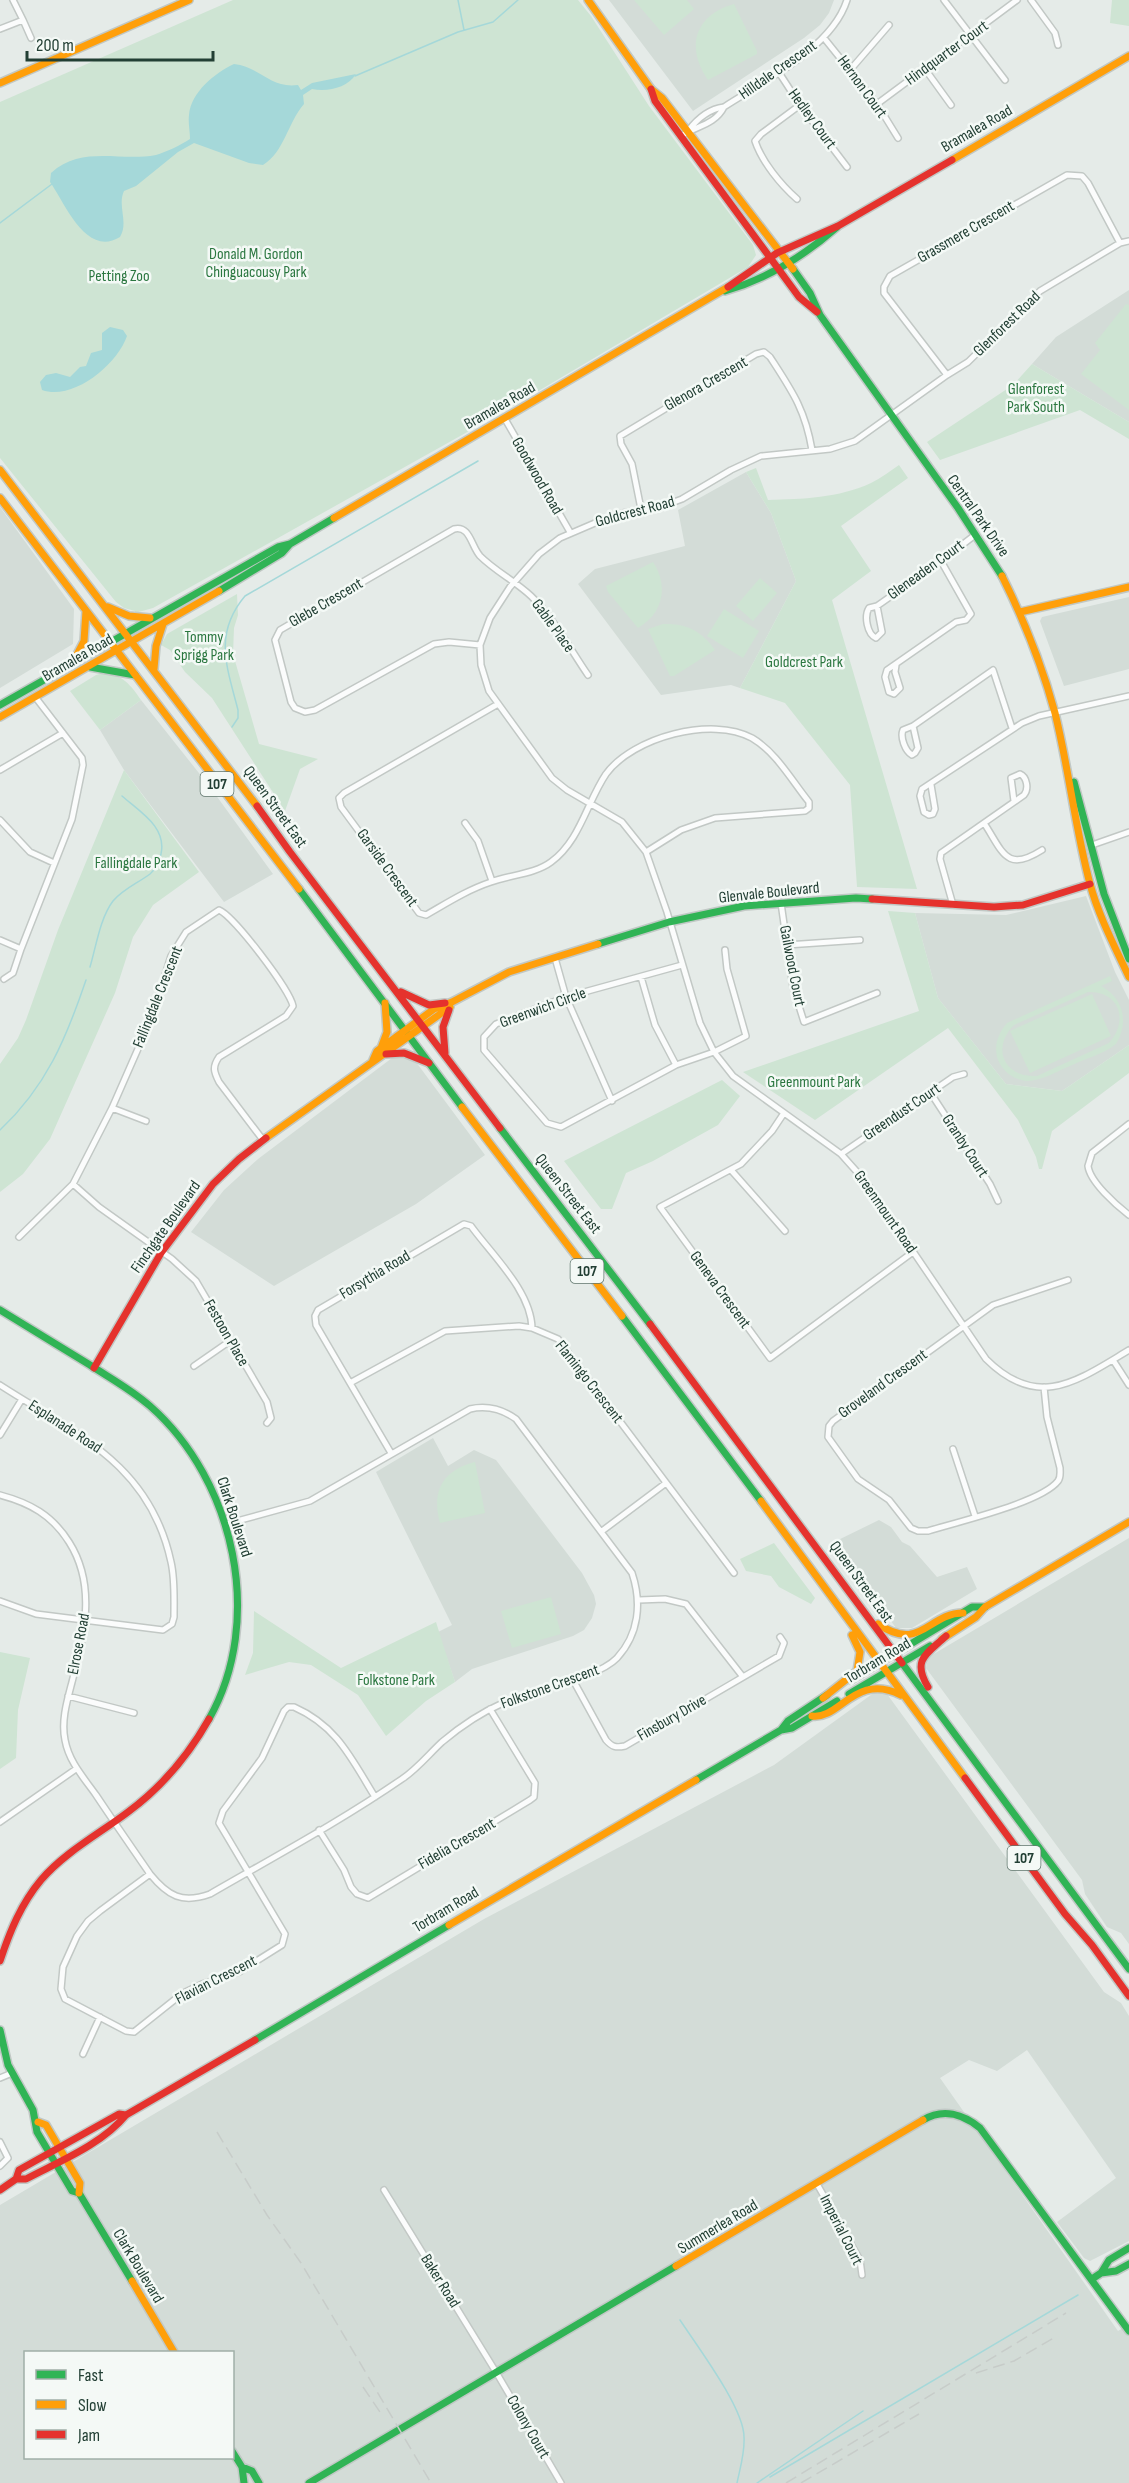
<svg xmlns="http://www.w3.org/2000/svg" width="1129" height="2483" font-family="'Sofia Sans Condensed',sans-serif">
<rect width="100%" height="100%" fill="#e5ebe8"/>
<path fill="#d3dcd7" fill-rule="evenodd" d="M609,0H834L829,13L820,25L804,38L693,111Z
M1129,290V422L1032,364L1056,337Z
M746,472L771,513L796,581L740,688L731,685L661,695L578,584L595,569L685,546L678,510Z
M0,507L74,609L73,644L0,688Z
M1129,597V669L1064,686L1040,621L1042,617Z
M141,700L210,787L273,874L224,902L124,770L100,730Z
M1086,896L1115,972L1129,1000V1045L1062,1091L1006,1084L938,998L915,913L1006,915Z
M403,1057L416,1062L485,1155L416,1204L274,1286L191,1232L224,1190L258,1159L392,1058Z
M433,1438L448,1466L474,1450L496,1460L582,1573L594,1595L596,1604L592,1618L584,1630L573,1636L472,1669L455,1682L438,1632L452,1625L376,1472Z
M879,1520L891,1527L902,1542L910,1546L937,1577L967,1567L977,1589L912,1628H896L848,1562L838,1554L832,1543Z
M1129,1538V1944L1121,1933L1107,1927L1085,1894L1082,1880L926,1668L928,1658L932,1655Z
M875,1692L887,1694L1104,1992L1121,2003L1129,2016V2241L1090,2261L1084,2258L1057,2222L1116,2178L1027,2050L997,2071L969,2060L940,2078L1118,2331L1129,2324V2483H0V2205L484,1919L774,1765ZM26,2352H232V2458H26Z"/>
<path fill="#cee4d3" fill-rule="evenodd" d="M233,0H578L591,16L649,106L753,245L756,255L748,267L503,412L153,608L135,613V611L124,608L116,602L0,458V102Z
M634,0H687L694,9L664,35Z
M1112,0H1129V26L1110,23Z
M734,4L757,51V54L708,80C685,47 695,15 734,4Z
M1126,304L1129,305V410L1081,374L1100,350L1095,343Z
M1032,364L1129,422V439L1080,410L940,460L927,442L1013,385Z
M899,465L908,478L841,526L871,571L832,600L917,889L857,887L850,785L785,703L740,688L796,581L771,513L746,472L756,468L768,500C802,499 839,498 871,483C881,478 890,471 899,465Z
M653,562C669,586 663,614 638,628L608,592L606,586Z
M760,578L777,593L753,621L736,606Z
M237,594L238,615L234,628L233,654L259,744L318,759L300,769L285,811L212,698L185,672L170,650L161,645L167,634Z
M724,609L759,631L743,658L707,636Z
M663,624C686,623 702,631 715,650L674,676H670L648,629Z
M103,673C122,674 131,685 141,700L100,730L70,691L96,675Z
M124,770L199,872L153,905L133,937L115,993L50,1139L23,1174L0,1192V1064L18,1038L26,1020L58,930Z
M888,911L915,913L938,998L1006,1084L1062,1091L1129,1045V1073L1052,1131L1042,1169H1039L1036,1157L1018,1120L948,1028L815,1120L743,1072L919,1011Z
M1110,976L1112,981L1101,986C1124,998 1129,1023 1116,1044C1104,1054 1084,1059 1070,1066C1057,1071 1042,1081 1027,1081C1013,1080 1001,1070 997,1057C994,1043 999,1033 1007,1023ZM1088,992C1120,991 1129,1021 1109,1043L1037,1076C1004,1078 991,1048 1014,1025Z
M1092,994L1111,1036L1030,1073L1010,1031Z
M722,1080L740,1096L718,1125L653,1161L626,1173L612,1209H601L564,1161Z
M475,1462L485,1513L440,1523C431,1491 443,1470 475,1462Z
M774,1543L815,1598L811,1604L779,1587L771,1576L746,1571L740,1559Z
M551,1597L561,1634L512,1648L501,1611Z
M254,1611L341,1668L436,1622L455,1682L426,1701L386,1736L358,1695L311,1665L289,1662L245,1675L253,1653Z
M0,1652L30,1658L18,1710L16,1758L0,1769Z"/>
<path fill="#a5d8d9" d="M234,64C260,67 271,89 298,85L301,90L312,83L356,74C347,88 328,92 312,89L303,95L304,104C287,124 285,151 263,165L249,163L194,143L178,152L136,186L124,191C117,206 129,222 120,237C86,258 65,203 50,182L51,173C82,145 120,162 156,155C166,152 181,145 190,139C190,131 188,123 189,115C191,92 215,73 234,64Z
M110,327L123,330L127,336C117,365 73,401 42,390L40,382L46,375L56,373L70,377L80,367L86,366L91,353L102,350V333Z"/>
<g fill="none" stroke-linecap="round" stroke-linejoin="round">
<path stroke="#a5d8d9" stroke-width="1.5" d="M458,0L464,30
M355,76L458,32L493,22L518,0
M0,223L52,184
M232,727L238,718V710C227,667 213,634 245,596L478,461
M90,967C96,947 100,918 113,901C123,889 138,883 150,874C157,868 159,862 161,854C167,827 140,812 122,796
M0,1130C46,1087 66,1039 86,980
M680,2320C697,2346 744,2408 744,2437C745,2453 740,2468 737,2483
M770,2477L1078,2295
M757,2483L863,2411"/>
<g stroke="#c2c8c5" stroke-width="8">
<path id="street" d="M944,0L1005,80
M1031,0L1055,33L1058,45
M23,20L31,38
M0,29L23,20L13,0
M824,38L877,104L898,138
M851,69L889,25
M925,69L951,105
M778,71L800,105L847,167
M877,104L1017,0
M688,131C697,119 708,109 724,107C764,81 832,48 847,0
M681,136C696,126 715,125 724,107
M797,199C781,185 762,162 755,141L761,134L800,105
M1129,241L1120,243L1040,291L968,362L947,375L855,441L830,449L761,456L731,470L682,499L666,505L623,513L602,520L560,538L539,554L510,587L490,618L480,645L481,665L489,691L552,778L567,790L622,822L646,852L667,912L700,1023L714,1052L733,1076L841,1154L866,1182L986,1359C1038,1411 1077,1381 1129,1350
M947,375L884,293V287L890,276L1067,175L1082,176L1088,183L1120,243
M505,419L570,532
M641,509L632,464L621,444L620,436L756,354L764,352L770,357C792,391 805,409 812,450
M877,606L882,632L876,638C867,634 864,616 869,608L877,606L941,561L975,535
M480,645L449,642L434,644L315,710L305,712L295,708L291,702L275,640L280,630L454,529C470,525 471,546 480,556C495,571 515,581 531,596C554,618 570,649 588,675
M896,665L895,672L900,688L894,694L889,692L885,677L887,670L956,622L966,620L971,614L941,561
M498,704L344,793L339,798L341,807L419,913L426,915C447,903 467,890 491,882C509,875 535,874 551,862C580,841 587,802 606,774C633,737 712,716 752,738C776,752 792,781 809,802V808L805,811L715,818L681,830L646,852
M913,726L918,748L915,753L912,755C905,751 900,737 903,730L913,726L993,670L1012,728
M0,770L63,733
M931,785L935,809L933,814L929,815L924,812L920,796L922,789L1022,723L1039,716L1129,696
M0,820L30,852L54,863
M465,823L478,841L492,881
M984,823C1003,852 1006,873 1042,850
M1092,845L1129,832
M781,903L793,987L804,1022L877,993
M953,905L940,859L941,853L1024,795C1029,789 1027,777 1020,774L1011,778L1014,801
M0,940L21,949L72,819L83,765L82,758L36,698
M787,945L860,940
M555,958L566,997L612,1101
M682,965L566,997L496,1024L484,1037V1050L547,1123L561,1127L676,1065L714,1052L746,1036L727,969L725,950
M641,977L655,1025L676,1065
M4,979L13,973L21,949
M930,1092L990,1184L998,1201
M112,1108L146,1121
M784,1113L772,1131L741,1164L660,1207L770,1358L913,1252
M1129,1124L1092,1153L1088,1166C1090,1182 1116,1205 1129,1215
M841,1154L953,1077L964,1074
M731,1170L785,1231
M73,1184L99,1207L172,1259L196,1281L267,1402L271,1418L267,1423
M19,1237L73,1184L112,1108L152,1017L171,956L186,932L219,910C234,916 290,990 293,1006L286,1016L219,1057C212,1067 214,1072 219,1082L263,1140
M1113,1360L1129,1385
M194,1366L230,1341
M350,1383L445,1331L519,1326L532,1328L558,1339L734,1573
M0,1385C76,1434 150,1464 171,1562C175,1579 174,1599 174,1617L172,1624L163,1630L36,1614L0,1601
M1044,1387L1047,1417L1060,1468C1060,1473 1061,1477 1058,1481C1041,1503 956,1522 928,1531H918L911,1528L889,1500L858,1479L828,1437L829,1426L833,1421L993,1305L1068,1280
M0,1435L22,1399
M953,1449L975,1516
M391,1453L316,1325L315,1316L318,1310L464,1224L471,1226C492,1255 531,1291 532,1328
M0,1495C30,1503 52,1515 69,1542C97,1586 84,1635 72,1682C67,1701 61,1721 65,1740C69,1762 84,1778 96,1795C114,1822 132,1848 150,1874C168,1896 182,1904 210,1894C274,1857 341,1821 402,1779C417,1769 429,1754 442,1742C461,1726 480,1713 503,1703C531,1690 597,1679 617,1658C639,1634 642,1603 632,1573L516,1419C502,1409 488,1405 470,1409L310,1501L226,1524
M602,1531L666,1483
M639,1600L665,1599L686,1604L743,1677
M573,1680L606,1740C612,1747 616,1748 625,1746L779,1656L784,1643L780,1637
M68,1696L134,1713
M0,1822L76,1769
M319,1830L344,1870L351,1887L357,1894L368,1898L530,1800L534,1797L535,1783L490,1709
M150,1874L100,1911L88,1921L77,1936L63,1967L61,1989L65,1999L126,2031L134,2032L183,1993L202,1984L239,1972L282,1945L285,1934L219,1823L223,1811L262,1758L284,1711L288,1707H294C337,1726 351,1758 375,1797
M83,2054L100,2017
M0,2078L12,2073
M0,2142L8,2158L0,2166
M817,2184L860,2260L862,2275
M384,2190L496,2372L561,2483"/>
</g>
<g stroke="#c1c8c5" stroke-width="10">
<path id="fast" d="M793,269L810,293L820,315L958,508L1002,576
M725,291C767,279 804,256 837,227
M219,591L282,553L290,544
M90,667L135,675
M0,705L278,547L290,544L334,518
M1074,782L1104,894L1129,959
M299,889L462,1107
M598,944L669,922L744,906L856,898L872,899
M500,1128L650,1324
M0,1310C30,1328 60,1347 90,1365C110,1378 132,1390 150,1406C235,1481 265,1620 209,1719
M622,1316L761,1501
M902,1663L1129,1969
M851,1680L972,1607H985
M849,1694L930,1646
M781,1730L792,1728L837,1701
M696,1780L781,1730L788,1721L827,1695
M0,2030L8,2065L33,2110L37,2132L72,2191L79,2193L132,2281
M255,2040L449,1925
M923,2120C943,2108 963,2114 980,2128L1129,2331
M1101,2273L1116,2271L1129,2264
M1092,2279L1101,2273L1109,2260L1129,2248
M232,2451L242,2467L244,2483
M242,2467L252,2471L259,2483
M309,2483L676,2266"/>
</g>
<g stroke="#c1c8c5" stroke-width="10">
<path id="slow" d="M588,0L651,89L662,98L793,269
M0,83L189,0
M952,160L1129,56
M0,470L257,806
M0,498L299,889
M334,518L728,287
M1002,576C1024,620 1042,665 1055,713C1069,769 1075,828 1090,884C1099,917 1115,947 1129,977
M108,607L129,616L150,618
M1020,612L1129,587
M72,664L84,641L86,611
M154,669L156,646L163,624
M0,717L219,591
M381,1048L387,1032L385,1003
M373,1060L377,1051L434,1009L452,1002L509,972L598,944
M462,1107L622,1316
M266,1138L450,1007
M761,1501L965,1778
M878,1624C921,1653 928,1613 963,1613
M942,1639L976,1617L985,1607L1129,1522
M823,1698L857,1671L860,1652L852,1635
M812,1716C840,1720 855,1672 901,1695
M449,1925L696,1780
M38,2122L46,2125L80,2183L79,2193
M676,2266L923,2120
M132,2281L174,2352"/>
</g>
<g stroke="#c1c8c5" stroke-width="10">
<path id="jam" d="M651,89L655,101L799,297L817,312
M728,287L777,253L838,226L952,160
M257,806L290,852L500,1128
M872,899L994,907L1023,905L1090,884
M401,992L429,1005L445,1003
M445,1053L443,1027L449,1010
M386,1054L404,1053L429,1063
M650,1324L902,1663
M94,1368L161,1253L213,1184L239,1159L266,1138
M928,1687C911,1659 928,1653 946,1636
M965,1778L1065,1914L1092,1945L1129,1996
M0,1961C10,1931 21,1904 41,1880C65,1852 99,1834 128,1812C162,1787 188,1756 209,1719
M16,2179L19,2170L119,2114L126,2115
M0,2190L16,2179H26C60,2161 101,2145 126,2115L255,2040"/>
</g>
<use href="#street" stroke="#fbfcfc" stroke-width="5"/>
<use href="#fast" stroke="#30b455" stroke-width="7"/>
<use href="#slow" stroke="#ff9f0a" stroke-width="7"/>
<use href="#jam" stroke="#e5322d" stroke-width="7"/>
<path stroke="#c7ccc9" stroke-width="1.5" stroke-dasharray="12 6" stroke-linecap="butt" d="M217,2132L267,2215L301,2263L431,2483
M976,2373L1014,2361L1057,2336
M363,2387L380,2412
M786,2483L1066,2313
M801,2483L919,2414"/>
</g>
<g text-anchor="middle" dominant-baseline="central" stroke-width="5" stroke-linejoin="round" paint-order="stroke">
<g fill="#f4f9f6" stroke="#61776e" stroke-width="1.5">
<rect x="200.5" y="772" width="33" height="24" rx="4.5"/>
<rect x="570.5" y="1259" width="33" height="24" rx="4.5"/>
<rect x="1007.5" y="1846" width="33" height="24" rx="4.5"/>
</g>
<g font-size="15" font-weight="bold" fill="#223f34">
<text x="217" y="784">107</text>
<text x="587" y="1271">107</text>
<text x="1024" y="1858">107</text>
</g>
<g font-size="16" fill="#223f34" stroke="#f4f9f6">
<text transform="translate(947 53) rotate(-36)">Hindquarter Court</text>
<text transform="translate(778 70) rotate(-35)">Hilldale Crescent</text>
<text transform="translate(862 87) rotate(54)">Hernon Court</text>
<text transform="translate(812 119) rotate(54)">Hedley Court</text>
<text transform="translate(977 129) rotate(-30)">Bramalea Road</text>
<text transform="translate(966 232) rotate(-30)">Grassmere Crescent</text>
<text transform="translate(1007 324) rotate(-44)">Glenforest Road</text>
<text transform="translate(706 384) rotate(-30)">Glenora Crescent</text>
<text transform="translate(500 406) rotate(-30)">Bramalea Road</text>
<text transform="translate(537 476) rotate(60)">Goodwood Road</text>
<text transform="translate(635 512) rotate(-15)">Goldcrest Road</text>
<text transform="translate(978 516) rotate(55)">Central Park Drive</text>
<text transform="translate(926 570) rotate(-36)">Gleneaden Court</text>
<text transform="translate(326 603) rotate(-30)">Glebe Crescent</text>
<text transform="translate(553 626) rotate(54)">Gable Place</text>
<text transform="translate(78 658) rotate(-30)">Bramalea Road</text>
<text transform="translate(275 807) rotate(54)">Queen Street East</text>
<text transform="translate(387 868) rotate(54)">Garside Crescent</text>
<text transform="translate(769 893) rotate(-6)">Glenvale Boulevard</text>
<text transform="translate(792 966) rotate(79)">Gailwood Court</text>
<text transform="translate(158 997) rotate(-68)">Fallingdale Crescent</text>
<text transform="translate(543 1008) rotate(-20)">Greenwich Circle</text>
<text transform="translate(902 1112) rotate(-34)">Greendust Court</text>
<text transform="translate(965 1146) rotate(57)">Granby Court</text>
<text transform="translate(568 1194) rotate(52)">Queen Street East</text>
<text transform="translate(885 1212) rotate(55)">Greenmount Road</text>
<text transform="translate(166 1227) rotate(-55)">Finchgate Boulevard</text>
<text transform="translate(375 1275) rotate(-31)">Forsythia Road</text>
<text transform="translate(720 1290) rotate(54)">Geneva Crescent</text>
<text transform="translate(226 1333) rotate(60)">Festoon Place</text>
<text transform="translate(589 1382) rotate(52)">Flamingo Crescent</text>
<text transform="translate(883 1384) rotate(-36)">Groveland Crescent</text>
<text transform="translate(65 1427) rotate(33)">Esplanade Road</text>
<text transform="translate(234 1517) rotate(72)">Clark Boulevard</text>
<text transform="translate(861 1582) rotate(54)">Queen Street East</text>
<text transform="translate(79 1644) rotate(-79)">Elrose Road</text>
<text transform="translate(878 1661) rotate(-31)">Torbram Road</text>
<text transform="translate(550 1687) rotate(-20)">Folkstone Crescent</text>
<text transform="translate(672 1718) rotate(-30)">Finsbury Drive</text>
<text transform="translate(457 1844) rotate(-30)">Fidelia Crescent</text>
<text transform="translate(446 1910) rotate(-31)">Torbram Road</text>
<text transform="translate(216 1980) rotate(-27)">Flavian Crescent</text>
<text transform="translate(718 2227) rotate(-31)">Summerlea Road</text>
<text transform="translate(841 2230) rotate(63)">Imperial Court</text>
<text transform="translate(138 2266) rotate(59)">Clark Boulevard</text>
<text transform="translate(440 2281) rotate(58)">Baker Road</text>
<text transform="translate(528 2427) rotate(60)">Colony Court</text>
</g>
<g font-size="16" fill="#2b7740" stroke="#f4f9f6">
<text x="256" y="254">Donald M. Gordon<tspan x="256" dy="18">Chinguacousy Park</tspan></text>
<text x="119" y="276">Petting Zoo</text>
<text x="1036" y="389">Glenforest<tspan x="1036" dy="18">Park South</tspan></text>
<text x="204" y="637">Tommy<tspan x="204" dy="18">Sprigg Park</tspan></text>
<text x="804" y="662">Goldcrest Park</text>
<text x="136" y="863">Fallingdale Park</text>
<text x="814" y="1082">Greenmount Park</text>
<text x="396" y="1680">Folkstone Park</text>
</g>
</g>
<rect x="24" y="2351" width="210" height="108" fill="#f4f9f6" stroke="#a0afa8" stroke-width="1.5"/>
<rect x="36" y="2370" width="30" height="9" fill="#30b455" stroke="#a0afa8" stroke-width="1.5"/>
<text x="78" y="2381" font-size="18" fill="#223f34">Fast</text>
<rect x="36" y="2400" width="30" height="9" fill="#ff9f0a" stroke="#a0afa8" stroke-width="1.5"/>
<text x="78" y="2411" font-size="18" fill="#223f34">Slow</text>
<rect x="36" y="2430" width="30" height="9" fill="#e5322d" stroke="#a0afa8" stroke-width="1.5"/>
<text x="78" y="2441" font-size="18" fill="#223f34">Jam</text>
<path d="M27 51v9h186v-9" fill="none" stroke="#223f34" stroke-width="3"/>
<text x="36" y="51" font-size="18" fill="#223f34" stroke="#f4f9f6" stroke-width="4.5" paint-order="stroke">200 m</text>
</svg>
